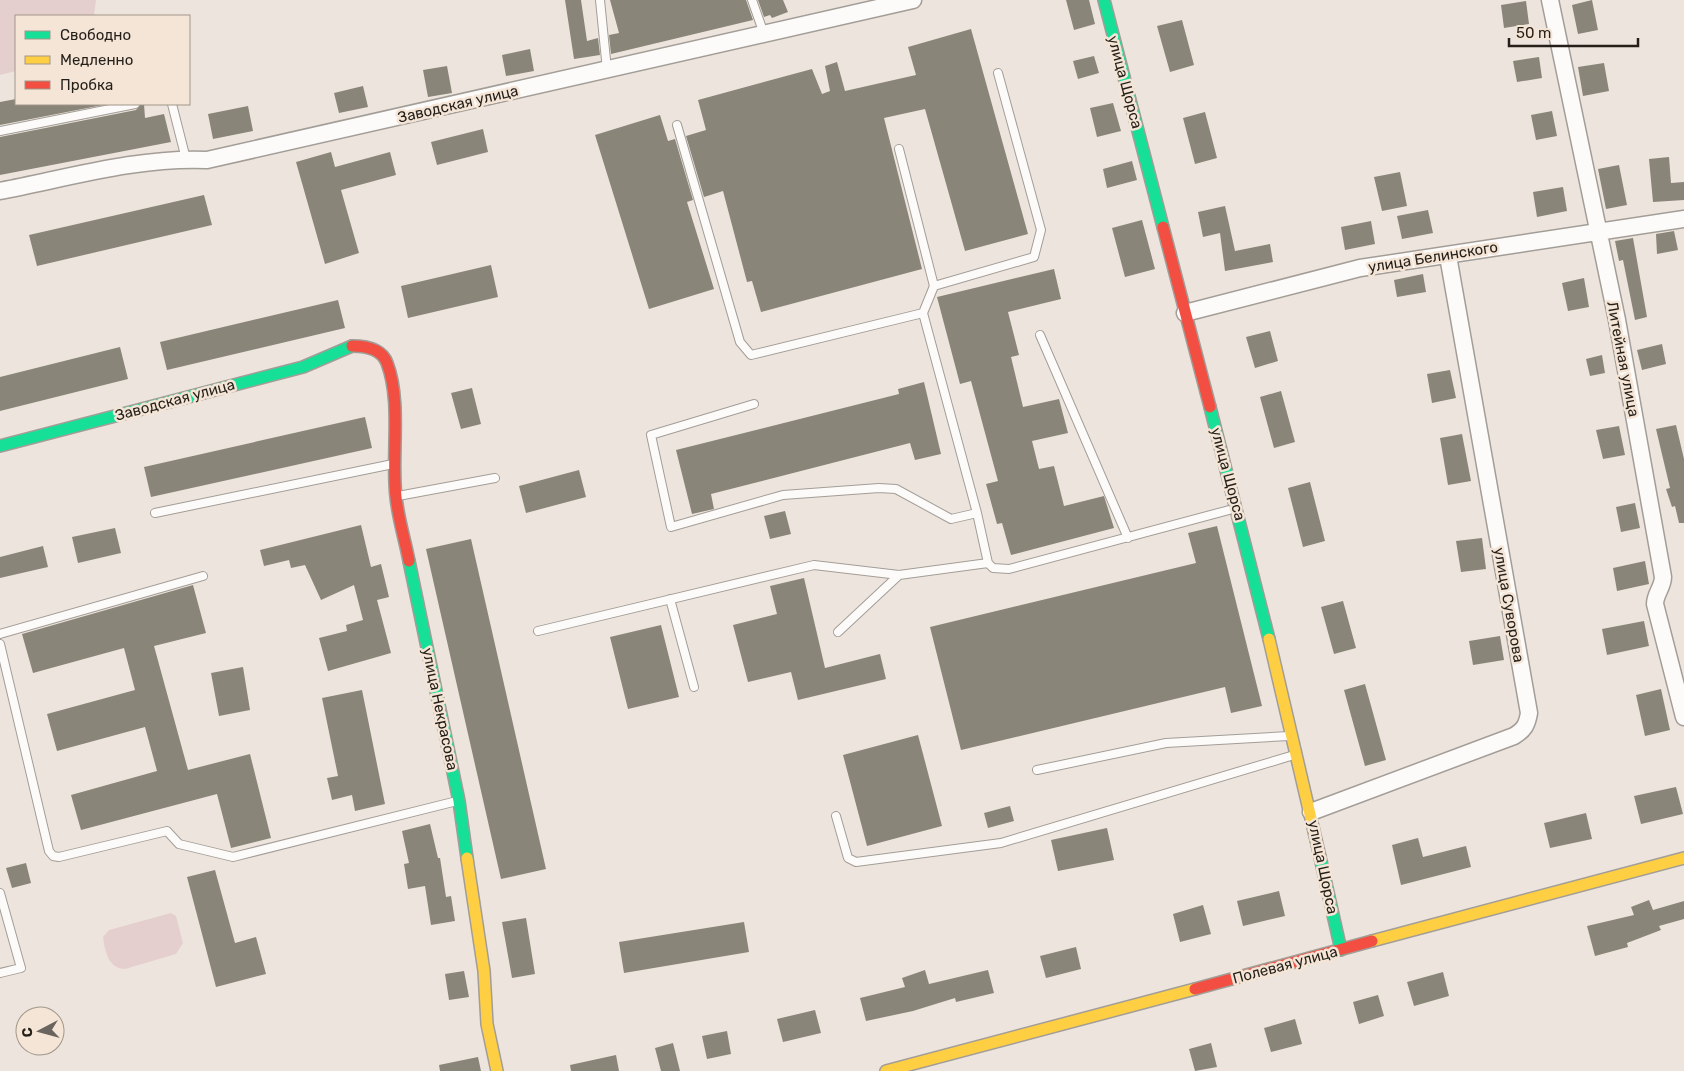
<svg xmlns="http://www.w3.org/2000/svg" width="1684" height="1071" font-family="Rubik,sans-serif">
<rect width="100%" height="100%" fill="#ede5dd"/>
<path fill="#e4cfce" d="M0,0H96L94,16H16V71L0,75Z
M171,913L176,916L183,943L176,954L125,969C109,969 105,952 103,937L109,930Z"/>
<path fill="#898579" d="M565,0H581L587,41L598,38L600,55L574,59Z
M610,0H746L753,20L611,54L609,35L619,33Z
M758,0H783L788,12L772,18L770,15L764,17Z
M1066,0H1089L1095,24L1074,30Z
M1592,0L1598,30L1578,34L1572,5Z
M1526,1L1529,24L1504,28L1501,5Z
M1182,20L1194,65L1170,72L1157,26Z
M971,29L1028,234L965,251L925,109L884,118L922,269L761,312L752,281L747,282L723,191L704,197L686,136L706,130L698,100L812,69L822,94L830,91L825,66L837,62L845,91L916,75L908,47Z
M530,49L534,71L506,76L502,55Z
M1094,56L1099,73L1078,79L1073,61Z
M1539,57L1542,78L1517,82L1513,61Z
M1604,63L1609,91L1583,96L1578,67Z
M447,66L452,93L428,97L423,70Z
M363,86L368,107L339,113L334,93Z
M16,99V104H108L0,125V102Z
M1113,103L1121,131L1097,137L1090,108Z
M141,104H144L145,118L164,114L171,142L0,175V137L136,110Z
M248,106L253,131L213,139L208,114Z
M1552,111L1557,136L1536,140L1531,115Z
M1205,112L1217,158L1195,164L1183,118Z
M660,115L668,141L675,139L693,200L687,202L714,289L649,309L595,135Z
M483,129L488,152L437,165L431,142Z
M331,152L335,167L390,152L396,175L341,190L359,253L325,264L296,162Z
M1669,157L1671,183L1684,182V200L1653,202L1649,159Z
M1132,161L1137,180L1107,188L1103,169Z
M1619,165L1627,205L1606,209L1598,169Z
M1400,172L1407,206L1382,211L1374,177Z
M1563,187L1567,211L1537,217L1533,192Z
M204,195L212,225L37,266L29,235Z
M1225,206L1235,251L1270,244L1273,262L1225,271L1220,233L1203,237L1198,212Z
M1428,210L1433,233L1402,239L1397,216Z
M1142,220L1155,269L1125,277L1112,228Z
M1371,221L1375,244L1345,250L1341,227Z
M1674,231L1678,250L1657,254L1656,234Z
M1633,238L1647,317L1635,320L1623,260L1619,261L1615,241Z
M491,265L498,297L408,318L401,286Z
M1054,269L1061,299L1008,312L1019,355L1011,357L1023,407L1059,399L1068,433L1032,441L1039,469L1054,466L1064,506L1104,496L1114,528L1011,555L1002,523L997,524L986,484L998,481L971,381L960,384L937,297Z
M1423,274L1426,292L1397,297L1394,280Z
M1584,278L1589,307L1568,311L1562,283Z
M338,300L345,328L167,370L160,342Z
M1270,331L1278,361L1255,368L1246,337Z
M1662,344L1666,364L1642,370L1637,350Z
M120,347L128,379L0,411V377Z
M1602,355L1605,373L1590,376L1586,359Z
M1450,370L1456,398L1432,403L1427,374Z
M924,382L941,454L915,460L910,443L711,494L714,509L692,514L676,450L899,394L898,389Z
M472,388L481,424L461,429L451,393Z
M1281,391L1295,442L1274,448L1260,397Z
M365,417L372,448L151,497L144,467Z
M1676,425L1684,459V523H1679L1675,506L1672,507L1666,489L1670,488L1656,429Z
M1619,426L1625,455L1603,459L1596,430Z
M1462,434L1471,481L1448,485L1440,438Z
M579,470L586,497L526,513L519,486Z
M1310,482L1325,541L1303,547L1288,488Z
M1635,503L1640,528L1621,532L1616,507Z
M785,511L791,534L770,539L764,516Z
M361,525L371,567L381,564L389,597L377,600L391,653L328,671L319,638L347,631L346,625L363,620L354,585L321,600L305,565L291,568L289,560L264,566L260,550Z
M1217,526L1262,706L1231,713L1225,687L961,750L930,627L1196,563L1188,533Z
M115,528L121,553L78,563L72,537Z
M1482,538L1486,569L1461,572L1456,541Z
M471,539L546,869L501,879L426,549Z
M43,546L48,567L0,578V557Z
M1645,561L1649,584L1617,591L1613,568Z
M804,578L825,668L880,654L886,679L798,700L791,672L748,682L733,625L777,614L770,586Z
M193,585L206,633L154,646L188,770L250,754L271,838L231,848L217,794L81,830L71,795L157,771L145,727L57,751L47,714L135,690L124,648L33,673L22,634Z
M1343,601L1356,648L1334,654L1321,607Z
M1644,621L1649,646L1607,655L1602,629Z
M661,625L679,697L628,709L610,637Z
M1500,636L1504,660L1473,665L1469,641Z
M243,667L250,710L219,716L211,673Z
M1365,684L1386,760L1365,766L1344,690Z
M1661,689L1670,730L1645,736L1636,695Z
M362,690L385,804L355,811L352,795L332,800L327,778L338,776L322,698Z
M918,735L942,826L867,846L843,755Z
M1676,787L1683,814L1641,824L1634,796Z
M1010,806L1014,821L988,828L984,813Z
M1586,813L1592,839L1550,848L1544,823Z
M430,824L438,858H440L446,897L451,896L455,921L431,925L425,886L408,889L404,864L409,863L402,831Z
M1107,828L1114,860L1058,871L1051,840Z
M1418,838L1423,857L1466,846L1471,867L1401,885L1392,845Z
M26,863L31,883L12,888L6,868Z
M215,870L235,943L256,937L266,974L216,987L187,877Z
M1279,891L1285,916L1243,926L1237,901Z
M1649,900L1653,910L1684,901V919L1659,926L1661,930L1627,943L1628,947L1595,956L1587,926L1634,915L1631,907Z
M1203,905L1211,934L1180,942L1173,914Z
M526,918L535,974L512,978L502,922Z
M744,922L749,952L624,973L619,942Z
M1076,947L1081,969L1046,978L1040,956Z
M925,970L929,984L988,970L994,993L956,1002L955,998L913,1011L866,1021L860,998L905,987L902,978Z
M464,971L469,997L449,1000L445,974Z
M1443,972L1449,996L1414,1006L1407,982Z
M1378,995L1384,1016L1359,1024L1353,1002Z
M815,1010L821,1033L783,1042L777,1019Z
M1295,1019L1302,1044L1271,1052L1264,1028Z
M727,1031L731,1054L707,1059L702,1036Z
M673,1043L680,1071H661L655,1048Z
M1211,1043L1217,1067L1195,1071L1189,1049Z
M616,1055L619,1071H571L570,1065Z
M478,1057L481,1071H440L439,1065Z"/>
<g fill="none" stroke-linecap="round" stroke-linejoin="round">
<g stroke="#a39d97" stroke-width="10">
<path id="lane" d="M600,0L607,70
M752,0L764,34
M172,104L186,159
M677,125L740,342L751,355L923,313L977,513L988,563
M0,131L135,104
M899,149L934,286
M923,313L934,286L1034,257L1041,230L998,73
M1040,335L1128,538
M754,404L651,435L671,527L783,495L879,488L896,489L951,519L977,513
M398,496L495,478
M155,513L393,464
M670,599L694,687
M538,631L814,565L899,575L988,563L993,568L1009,569L1233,509
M838,632L899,575
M0,634L203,576
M0,644L49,851L53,856L59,857L167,831L179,844L233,857L457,801
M1037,770L1166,743L1289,736
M836,816L848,858L856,862L1001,843L1294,755
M0,893L21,968L0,973"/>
</g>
<g stroke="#a39d97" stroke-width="19">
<path id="street" d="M1550,0L1617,320L1663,577C1663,587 1655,594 1655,604L1684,717
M0,191C68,178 138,157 207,160L913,0
M1185,313L1360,268L1684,219
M1311,812L1514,736C1524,730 1527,725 1529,713L1448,256"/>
</g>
<g stroke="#a39d97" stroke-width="14">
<path id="fast" d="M1104,0L1163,227
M1210,407L1269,639
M0,446L303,367L352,346
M409,561L459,801L467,858
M1320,857L1341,950"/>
</g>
<g stroke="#a39d97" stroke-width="14">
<path id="slow" d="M1269,639L1320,857
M467,858L484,971L487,1024L497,1071
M1372,941L1684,858
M886,1071L1195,989"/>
</g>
<g stroke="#a39d97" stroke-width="14">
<path id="jam" d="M1163,227L1210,407
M352,346C365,346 382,349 387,363C402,402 391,456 396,497C398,518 405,540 409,561
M1195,989L1372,941"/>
</g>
<use href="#lane" stroke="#fcfbfa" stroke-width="8"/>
<use href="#street" stroke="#fcfbfa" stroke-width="16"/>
<use href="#fast" stroke="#16e098" stroke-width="11"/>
<use href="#slow" stroke="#ffcf43" stroke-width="11"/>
<use href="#jam" stroke="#f24e42" stroke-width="11"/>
</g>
<g text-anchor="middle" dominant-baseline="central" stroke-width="5" stroke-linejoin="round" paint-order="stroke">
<g font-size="15" fill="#241f19" stroke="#f4e5d6">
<text transform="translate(1125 82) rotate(75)">улица Щорса</text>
<text transform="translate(458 104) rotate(-13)">Заводская улица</text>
<text transform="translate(1433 257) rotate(-9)">улица Белинского</text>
<text transform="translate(1623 359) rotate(79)">Литейная улица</text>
<text transform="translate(175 400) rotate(-15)">Заводская улица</text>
<text transform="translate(1228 474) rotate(75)">улица Щорса</text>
<text transform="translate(1509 605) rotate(80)">улица Суворова</text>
<text transform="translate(440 709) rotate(78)">улица Некрасова</text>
<text transform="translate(1323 867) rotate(78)">улица Щорса</text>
<text transform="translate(1285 965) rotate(-15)">Полевая улица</text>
</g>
</g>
<rect x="15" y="15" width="175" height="90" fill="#f4e5d6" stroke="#a1968a"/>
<rect x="25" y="31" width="25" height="8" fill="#16e098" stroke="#a1968a"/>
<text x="60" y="40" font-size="15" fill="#241f19">Свободно</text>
<rect x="25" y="56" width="25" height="8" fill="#ffcf43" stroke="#a1968a"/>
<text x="60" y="65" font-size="15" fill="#241f19">Медленно</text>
<rect x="25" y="81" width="25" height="8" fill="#f24e42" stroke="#a1968a"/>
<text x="60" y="90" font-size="15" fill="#241f19">Пробка</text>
<g transform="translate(40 1031) rotate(264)"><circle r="24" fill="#f4e5d6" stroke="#a1968a"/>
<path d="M0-4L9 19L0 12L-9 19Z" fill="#6a645e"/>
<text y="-8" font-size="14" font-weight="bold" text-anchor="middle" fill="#241f19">С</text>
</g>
<path d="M1509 38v8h129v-8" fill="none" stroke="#241f19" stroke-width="2.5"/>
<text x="1516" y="38" font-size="15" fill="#241f19" stroke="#f4e5d6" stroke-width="4" paint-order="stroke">50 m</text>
</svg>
